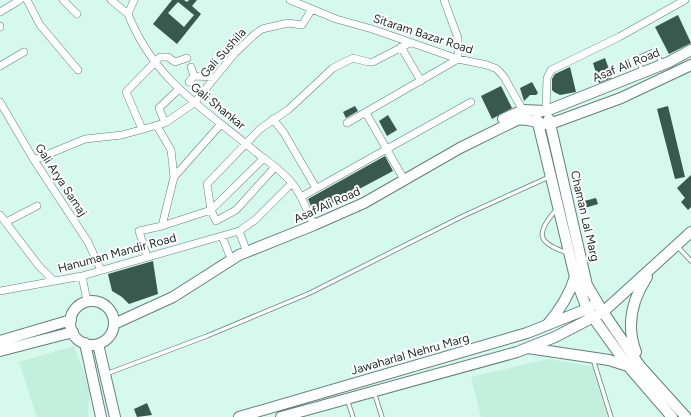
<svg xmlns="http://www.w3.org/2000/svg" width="691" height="417" font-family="Figtree,sans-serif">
<rect width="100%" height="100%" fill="#d5f9ec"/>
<path fill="#c3efdf" d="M74,346L90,388L88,417H37L19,362Z
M548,359L596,367L608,417H481L471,377Z"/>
<path fill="#39584e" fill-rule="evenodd" d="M172,0H184L187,2L189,0H197L192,6L201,14L177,44L153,24ZM178,2L194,15L184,27L168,13Z
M678,15L691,43L669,54L655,27Z
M605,58L612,78L599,83L593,63Z
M570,67L576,92L560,95L554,92L552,90V79L555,74Z
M532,82L538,93L536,95H530L524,101L520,88Z
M501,86L512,108L492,119L481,96Z
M355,106L358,111L346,118L343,112Z
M668,106L685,177L675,179L657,109Z
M388,115L397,130L387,136L379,121Z
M385,156L393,171L314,213L308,199Z
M691,175V207L688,210L681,202L685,198L677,188Z
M596,198L598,204L578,210L576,203Z
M153,261L158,294L129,304L122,297L112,291L108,274Z
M147,403L152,415L137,417L134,409Z"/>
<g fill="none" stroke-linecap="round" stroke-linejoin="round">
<g stroke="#618277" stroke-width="5">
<path id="lane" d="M641,72L640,57L651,52H655L663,64
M556,210C535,234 537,243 568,253
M677,246L691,261
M593,359L611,417
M106,374L207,336L310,293L463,216L549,177
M374,392L382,417
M347,399L353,417"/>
</g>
<g stroke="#618277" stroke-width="8">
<path id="street" d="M27,0L40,25L78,70
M63,0L77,14
M111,0L128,14
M134,0L128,14C155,82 204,108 257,153C269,162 282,171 292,183C301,194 306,208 312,221
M290,0L336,19L372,29L458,59L487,65L497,69L504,77L525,114
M0,12L20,0
M0,26V27
M401,47L421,81
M0,66L24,52
M191,67L194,76L215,77
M189,82L194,76
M0,102L34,160L88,242L101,270
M546,111L547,78L551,70L619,37L685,0
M366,113L402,176
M273,119L284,133L316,188
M165,123L159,108L179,89
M347,123L458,59V38L444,0
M142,129L126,92L160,57H168L175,62L187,58
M34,160L85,139L122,135L165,123L194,103L235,53L254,35L262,29L288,23L302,25L312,9
M275,167L236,210L216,221L211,210L207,184L260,129L289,109L333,68L353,58L368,62H373L410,43
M174,177L221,124
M301,197L471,102
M0,215L39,266L54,281
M6,222L37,206
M162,226L211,210L264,158
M242,229L255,220L292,183
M222,236L229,254
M147,257L139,231L162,226L174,177L171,150L157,126
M82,276L87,301
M0,291L82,276L239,231L245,247"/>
</g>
<g stroke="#618277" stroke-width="12">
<path id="secondary" d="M503,119L523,110L546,111L669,62L691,50
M537,119L575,277L587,309L628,366L672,417
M549,119L587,285L603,312L640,366L686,417
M70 323a22 22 0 1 1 44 0a22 22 0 1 1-44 0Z
M114,324L173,297L239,255L314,225L364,203L460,148L517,120C530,117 537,125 550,124L621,98L691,65
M547,325C560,310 569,296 575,277
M0,341L71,320
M85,343L101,417
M98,344L115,417
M528,348L609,360L628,366
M0,351L73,332
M636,352C626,326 632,300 647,277
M239,417L527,333L587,309L597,303
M281,417L517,352L555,337L603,312L691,232"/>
</g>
<use href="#lane" stroke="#fff" stroke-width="3.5"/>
<use href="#street" stroke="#fff" stroke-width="7"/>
<use href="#secondary" stroke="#fff" stroke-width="10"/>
</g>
<g text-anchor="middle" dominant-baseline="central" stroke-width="4" stroke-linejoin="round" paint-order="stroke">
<g font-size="12" fill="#212f2b" stroke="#fff">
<text transform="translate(423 34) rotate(18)">Sitaram Bazar Road</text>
<text transform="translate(223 53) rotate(-48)">Gali Sushila</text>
<text transform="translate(626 65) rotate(-22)">Asaf Ali Road</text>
<text transform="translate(218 106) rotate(39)">Gali Shankar</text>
<text transform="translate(61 180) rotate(57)">Gali Arya Samaj</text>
<text transform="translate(327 205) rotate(-24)">Asaf Ali Road</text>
<text transform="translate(585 216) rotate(77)">Chaman Lal Marg</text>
<text transform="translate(117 253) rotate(-15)">Hanuman Mandir Road</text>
<text transform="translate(410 354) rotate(-16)">Jawaharlal Nehru Marg</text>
</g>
</g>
</svg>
